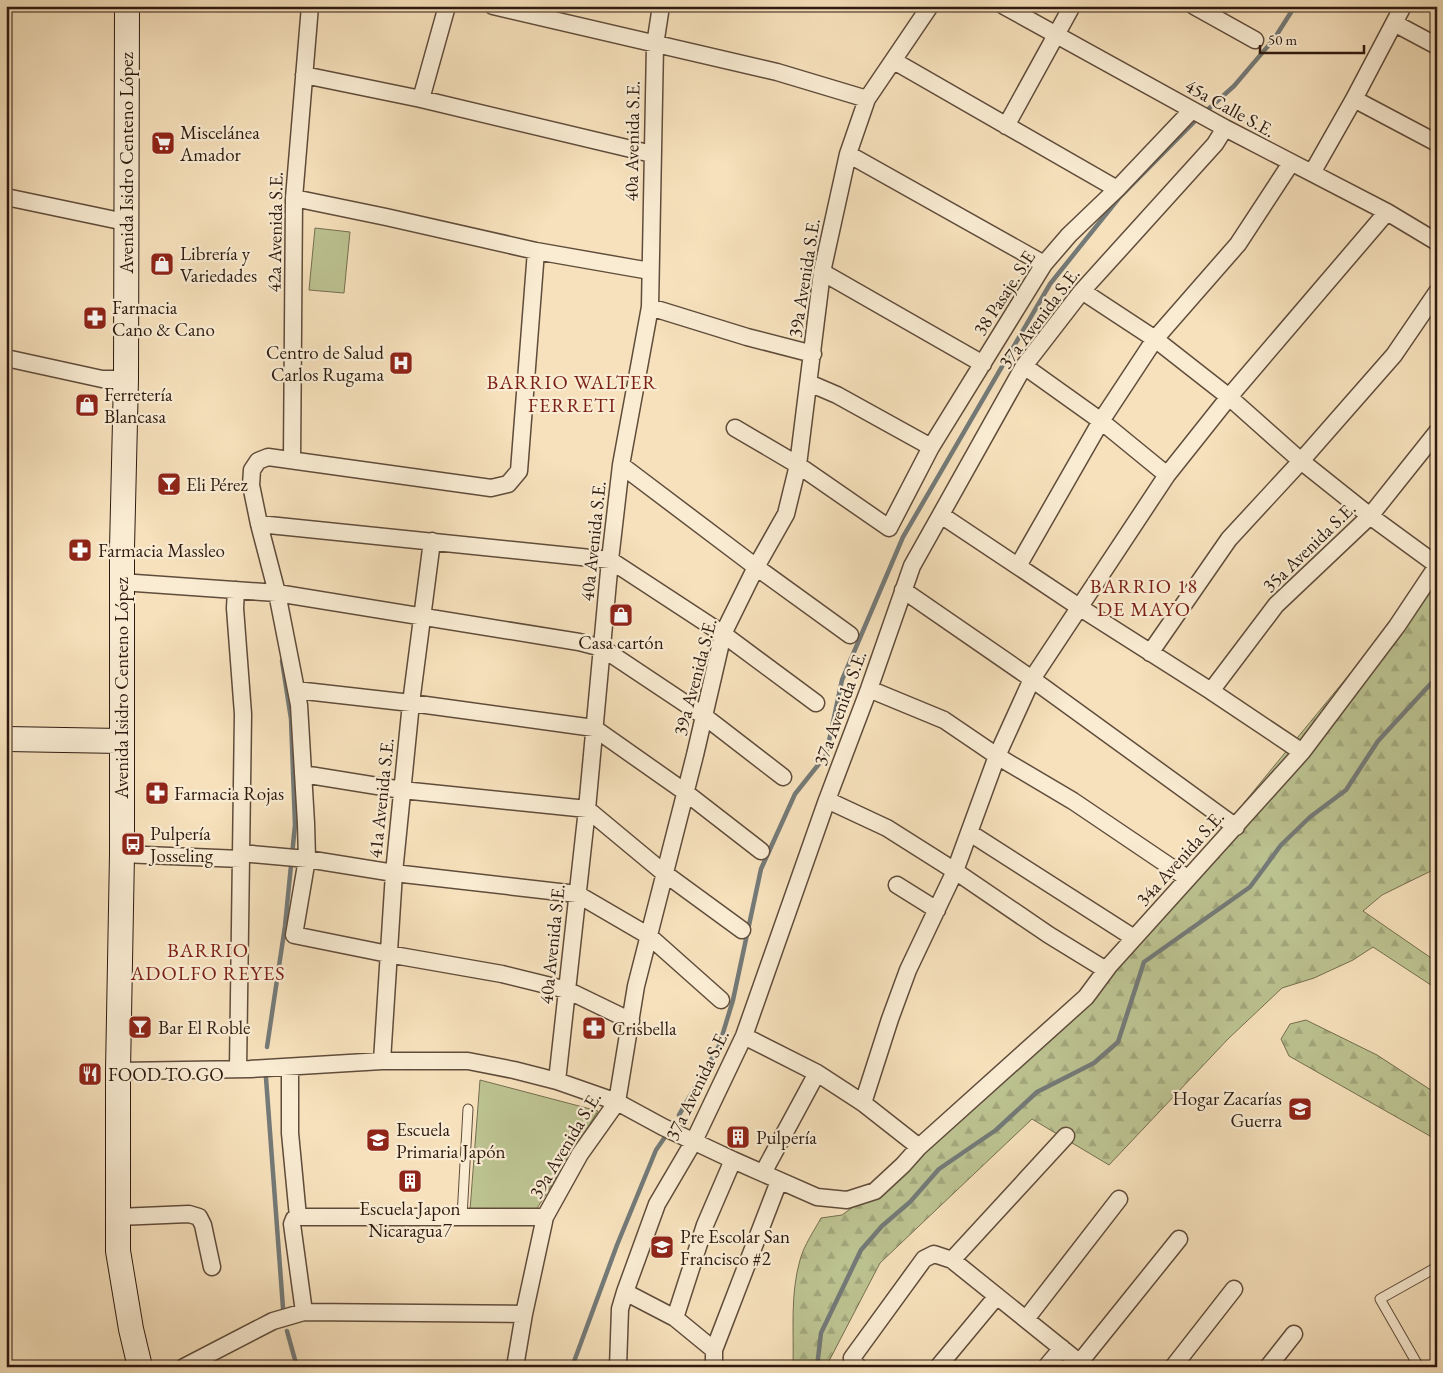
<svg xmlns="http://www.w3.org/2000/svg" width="1443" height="1373" font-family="'EB Garamond',serif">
<defs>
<pattern id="forest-firs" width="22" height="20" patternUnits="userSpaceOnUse" patternTransform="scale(1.25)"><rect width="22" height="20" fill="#bcc391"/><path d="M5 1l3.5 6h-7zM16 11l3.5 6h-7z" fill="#a2a77c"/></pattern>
</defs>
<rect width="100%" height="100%" fill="#f6e1bc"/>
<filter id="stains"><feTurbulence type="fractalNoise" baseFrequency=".004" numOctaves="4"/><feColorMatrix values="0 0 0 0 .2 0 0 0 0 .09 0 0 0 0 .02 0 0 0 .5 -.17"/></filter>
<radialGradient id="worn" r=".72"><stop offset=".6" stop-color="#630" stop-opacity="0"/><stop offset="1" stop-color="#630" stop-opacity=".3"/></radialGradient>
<path fill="#bcc391" stroke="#756e50" d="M315,228L350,232L344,293L309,290Z
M480,1080L598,1111L536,1210H470Z"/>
<path fill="url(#forest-firs)" stroke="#756e50" d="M1437,566V868L1382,895L1363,911L1437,962V989L1373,947L1353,960L1314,978L1282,988L1228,1039L1109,1165L1032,1119L880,1263L829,1361L835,1367H793C794,1330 790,1295 800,1260C804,1245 814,1231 821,1218L842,1215L875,1191L1086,997L1181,873L1229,821L1394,620Z
M1306,1020L1377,1055L1437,1094V1140L1289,1056L1281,1039L1290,1024Z"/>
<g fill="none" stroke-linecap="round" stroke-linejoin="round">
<path stroke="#747a78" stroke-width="4.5" d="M1204,113L1234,86L1274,39L1295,6
M267,1047L285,926L295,825L291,719L282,661
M266,1078L283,1308
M679,1115L719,1046L733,1000L761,869L795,794L826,755L842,680L903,537L1050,284L1119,198L1198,118
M287,1331L297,1367
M572,1367L617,1245L656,1150L665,1137
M817,1367L821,1333L861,1250L882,1226L910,1202L939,1169L996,1130L1037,1092L1094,1063L1118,1042L1144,962L1250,887L1281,845L1310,817L1346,790L1378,741L1436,678L1437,669"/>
<g stroke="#604c3b" stroke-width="11">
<path id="lane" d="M462,1217L468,1109
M1419,1367L1380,1299L1437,1267"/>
</g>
<g stroke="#604c3b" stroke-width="19">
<path id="street" d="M493,6L777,72L867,99
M1004,6L1225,128L1387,212L1437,242
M1194,6L1255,40
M1394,23L1437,46
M894,61L1117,189
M304,75L421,99L652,154
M421,99L447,6
M1354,99L1437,143
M1006,126L1072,6
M848,154L1044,264
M1312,173L1354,99L1403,6
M6,197L125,222
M294,198L386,217L536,251L650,271
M536,251L519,471L508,484L491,488L268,457L258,461L252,470L251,485L259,524L277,593L299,705L306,823L307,859L294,935L388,954L502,974L567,990L631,1021
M822,272L983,364
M1082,291L1155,339L1229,397L1301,461L1370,516L1437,565
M650,307L747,337L813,354
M6,358L102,379H126
M1024,366L1101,421L1167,475
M809,383L837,395L931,447
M735,428L798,465L889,528L931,447L1044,264L1069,235L1117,189L1192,110
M292,460L294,198L310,6
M621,465L756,567L850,635
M941,515L1079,607L1211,691L1302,752
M259,524L610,560L723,634L816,703
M1018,566L1101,421L1155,339L1238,244L1291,163
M121,582L277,593L579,642L602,648L704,716L783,777
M236,590L235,608L243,714L238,1069
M903,590L1032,679L1236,827
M1150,653L1229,539L1301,461L1394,355L1437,292
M869,689L944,720L997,756L1073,801L1187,878
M296,690L411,703L594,728L685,792L761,851
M1211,691L1276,605L1370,516L1437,432
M303,774L402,790L587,809L664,873L742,930
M827,800L887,828L955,871L1049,935L1106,970
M970,833L1134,938
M241,853L307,859L394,873L577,894L649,936L721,1000
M122,854L241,859
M897,885L937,910
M744,1036L817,1073L863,1103L919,1147
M382,1061L394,873L411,703L432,541
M290,1067V1133L298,1217
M118,1071L250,1069L382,1061H468L514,1070L557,1081L617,1102L663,1127L733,1160L817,1197L847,1200L875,1191L903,1165L919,1147L1086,997L1109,966L1302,752L1397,626L1437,566
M557,1081L587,809L610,560L621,465L650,307L655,45L661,6
M863,1103L890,1019L908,970L955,871L997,756L1032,679L1167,475L1229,397L1387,212
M763,1173L817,1073
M118,1217L189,1214L199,1217L203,1225L212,1267
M952,1260L1066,1136
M625,1292L675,1318L714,1350
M304,1312L292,1224L294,1219L298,1217H545
M675,1318L705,1225L733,1160
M1026,1319L1119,1199
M1080,1362L1179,1239
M184,1367L273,1321L304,1312L524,1314
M515,1367L524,1314L545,1217L580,1154L617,1102L636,986L695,755L723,634L756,567L786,514L798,465L822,272L848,154L867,99L930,6
M618,1367L620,1309L625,1292L657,1204L694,1141L744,1036L827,800L869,689L912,566L1024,366L1082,291L1215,144L1225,128
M714,1367V1350L779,1181
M858,1367L852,1358L924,1259L934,1254L952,1260L1085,1367
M938,1367L997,1296
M1046,1367L1062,1348
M1173,1367L1234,1289
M1268,1367L1294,1334"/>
</g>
<g stroke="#2e1a10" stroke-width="26">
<path id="secondary" d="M127,6L126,379L122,548V854L118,1071V1251L131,1329L140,1367
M6,739L121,741"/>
</g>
<use href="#lane" stroke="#f9ecd3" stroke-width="9"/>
<use href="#street" stroke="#f9ecd3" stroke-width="16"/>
<use href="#secondary" stroke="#f9ecd3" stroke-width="24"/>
</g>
<defs>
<g id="supermarket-square" transform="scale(1.25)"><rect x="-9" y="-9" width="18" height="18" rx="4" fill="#8f2418" stroke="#f9ecd3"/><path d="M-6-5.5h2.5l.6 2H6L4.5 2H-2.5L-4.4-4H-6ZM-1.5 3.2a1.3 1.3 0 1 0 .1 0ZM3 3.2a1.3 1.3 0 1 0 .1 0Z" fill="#fff"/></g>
<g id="shop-square" transform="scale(1.25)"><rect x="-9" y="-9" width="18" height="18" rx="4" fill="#8f2418" stroke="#f9ecd3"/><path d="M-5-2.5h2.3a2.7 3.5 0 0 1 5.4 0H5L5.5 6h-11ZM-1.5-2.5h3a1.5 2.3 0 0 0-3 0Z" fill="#fff"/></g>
<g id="pharmacy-square" transform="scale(1.25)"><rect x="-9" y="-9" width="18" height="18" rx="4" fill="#8f2418" stroke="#f9ecd3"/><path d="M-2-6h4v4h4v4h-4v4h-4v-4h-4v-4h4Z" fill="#fff"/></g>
<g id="hospital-square" transform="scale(1.25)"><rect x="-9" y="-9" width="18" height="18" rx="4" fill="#8f2418" stroke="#f9ecd3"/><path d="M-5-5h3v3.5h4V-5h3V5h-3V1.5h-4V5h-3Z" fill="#fff"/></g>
<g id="bar-square" transform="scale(1.25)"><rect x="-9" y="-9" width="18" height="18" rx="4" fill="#8f2418" stroke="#f9ecd3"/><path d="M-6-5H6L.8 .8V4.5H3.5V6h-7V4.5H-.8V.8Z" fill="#fff"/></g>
<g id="bus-square" transform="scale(1.25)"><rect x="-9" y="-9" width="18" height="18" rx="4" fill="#8f2418" stroke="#f9ecd3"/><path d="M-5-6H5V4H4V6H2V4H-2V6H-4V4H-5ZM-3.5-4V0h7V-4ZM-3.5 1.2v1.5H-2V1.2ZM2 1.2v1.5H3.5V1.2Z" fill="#fff"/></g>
<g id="restaurant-square" transform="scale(1.25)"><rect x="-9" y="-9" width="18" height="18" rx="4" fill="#8f2418" stroke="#f9ecd3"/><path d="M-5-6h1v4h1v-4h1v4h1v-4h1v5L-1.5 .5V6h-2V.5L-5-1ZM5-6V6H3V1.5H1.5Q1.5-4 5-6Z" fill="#fff"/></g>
<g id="school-square" transform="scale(1.25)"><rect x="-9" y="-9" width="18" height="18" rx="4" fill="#8f2418" stroke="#f9ecd3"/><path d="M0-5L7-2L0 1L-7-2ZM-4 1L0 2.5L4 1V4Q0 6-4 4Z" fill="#fff"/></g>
<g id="building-square" transform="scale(1.25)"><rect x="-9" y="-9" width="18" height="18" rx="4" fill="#8f2418" stroke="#f9ecd3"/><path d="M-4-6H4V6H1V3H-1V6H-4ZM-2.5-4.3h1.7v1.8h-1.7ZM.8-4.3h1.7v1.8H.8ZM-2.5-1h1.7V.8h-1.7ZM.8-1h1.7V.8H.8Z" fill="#fff"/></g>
</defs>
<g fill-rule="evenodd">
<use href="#supermarket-square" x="163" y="143"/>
<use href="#shop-square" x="162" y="264"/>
<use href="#pharmacy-square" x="95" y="318"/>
<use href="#hospital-square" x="401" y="363"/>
<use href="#shop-square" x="87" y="405"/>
<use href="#bar-square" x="169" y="484"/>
<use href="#pharmacy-square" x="80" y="550"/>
<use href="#shop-square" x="621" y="615"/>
<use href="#pharmacy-square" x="157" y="793"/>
<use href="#bus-square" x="133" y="844"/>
<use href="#bar-square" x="140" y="1027"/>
<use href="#pharmacy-square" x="594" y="1028"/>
<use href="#restaurant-square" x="90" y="1074"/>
<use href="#school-square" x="1300" y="1109"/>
<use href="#building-square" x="738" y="1137"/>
<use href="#school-square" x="378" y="1140"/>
<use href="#building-square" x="410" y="1181"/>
<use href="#school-square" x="662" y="1247"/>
</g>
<g text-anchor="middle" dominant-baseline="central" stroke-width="4.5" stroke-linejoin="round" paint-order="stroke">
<g font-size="19" fill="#2e1a10" stroke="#f9ecd3">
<text transform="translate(1230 108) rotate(29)">45a Calle S.E.</text>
<text transform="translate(632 141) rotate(-89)">40a Avenida S.E.</text>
<text transform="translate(126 163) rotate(-90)">Avenida Isidro Centeno López</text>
<text transform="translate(275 232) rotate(-89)">42a Avenida S.E.</text>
<text transform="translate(804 278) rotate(-81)">39a Avenida S.E.</text>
<text transform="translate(1004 293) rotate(-57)">38 Pasaje. S.E</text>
<text transform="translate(1039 318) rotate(-53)">37a Avenida S.E.</text>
<text transform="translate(593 541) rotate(-84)">40a Avenida S.E.</text>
<text transform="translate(1309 547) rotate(-44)">35a Avenida S.E.</text>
<text transform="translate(695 677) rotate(-75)">39a Avenida S.E.</text>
<text transform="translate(121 688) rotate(-90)">Avenida Isidro Centeno López</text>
<text transform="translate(840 708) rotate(-70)">37a Avenida S.E.</text>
<text transform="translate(381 798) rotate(-84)">41a Avenida S.E.</text>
<text transform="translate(1180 858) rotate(-48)">34a Avenida S.E.</text>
<text transform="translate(552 944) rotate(-84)">40a Avenida S.E.</text>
<text transform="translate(697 1085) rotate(-64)">37a Avenida S.E.</text>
<text transform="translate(565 1145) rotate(-59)">39a Avenida S.E.</text>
</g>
<g font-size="19" fill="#2e1a10" stroke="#f9ecd3" text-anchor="start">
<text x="180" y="132">Miscelánea<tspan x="180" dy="22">Amador</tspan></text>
<text x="180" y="253">Librería y<tspan x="180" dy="22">Variedades</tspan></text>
<text x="112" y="307">Farmacia<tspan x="112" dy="22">Cano &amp; Cano</tspan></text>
<text x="384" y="352" text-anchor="end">Centro de Salud<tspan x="384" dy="22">Carlos Rugama</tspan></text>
<text x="104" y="394">Ferretería<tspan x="104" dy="22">Blancasa</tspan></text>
<text x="186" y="484">Eli Pérez</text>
<text x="98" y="550">Farmacia Massleo</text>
<text x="621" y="642" text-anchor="middle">Casa cartón</text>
<text x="174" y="793">Farmacia Rojas</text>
<text x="150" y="833">Pulpería<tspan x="150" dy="22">Josseling</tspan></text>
<text x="158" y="1027">Bar El Roble</text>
<text x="612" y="1028">Crisbella</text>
<text x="108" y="1074">FOOD TO GO</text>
<text x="1282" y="1098" text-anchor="end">Hogar Zacarías<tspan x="1282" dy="22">Guerra</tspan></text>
<text x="396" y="1129">Escuela<tspan x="396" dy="22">Primaria Japón</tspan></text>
<text x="756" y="1137">Pulpería</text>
<text x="410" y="1208" text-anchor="middle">Escuela Japon<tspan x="410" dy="22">Nicaragua7</tspan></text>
<text x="680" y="1236">Pre Escolar San<tspan x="680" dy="22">Francisco #2</tspan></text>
</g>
<g font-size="20" letter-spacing="1" fill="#7a1f14" stroke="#f9ecd3">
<text x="572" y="382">BARRIO WALTER<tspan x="572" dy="23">FERRETI</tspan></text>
<text x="1144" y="586">BARRIO 18<tspan x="1144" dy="23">DE MAYO</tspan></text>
<text x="208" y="950">BARRIO<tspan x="208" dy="23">ADOLFO REYES</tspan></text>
</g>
</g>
<rect width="1443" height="1373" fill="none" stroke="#f6e1bc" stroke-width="25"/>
<rect x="8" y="8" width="1428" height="1358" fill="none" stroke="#2e1a10" stroke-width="2.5"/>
<rect x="12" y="12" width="1418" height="1348" fill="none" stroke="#2e1a10"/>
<path d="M1260 45v8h104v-8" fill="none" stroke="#2e1a10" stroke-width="2.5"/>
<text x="1268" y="45" font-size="15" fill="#2e1a10" stroke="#f9ecd3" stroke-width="4" paint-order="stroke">50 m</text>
<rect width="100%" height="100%" filter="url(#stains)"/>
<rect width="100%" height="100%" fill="url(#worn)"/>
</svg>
